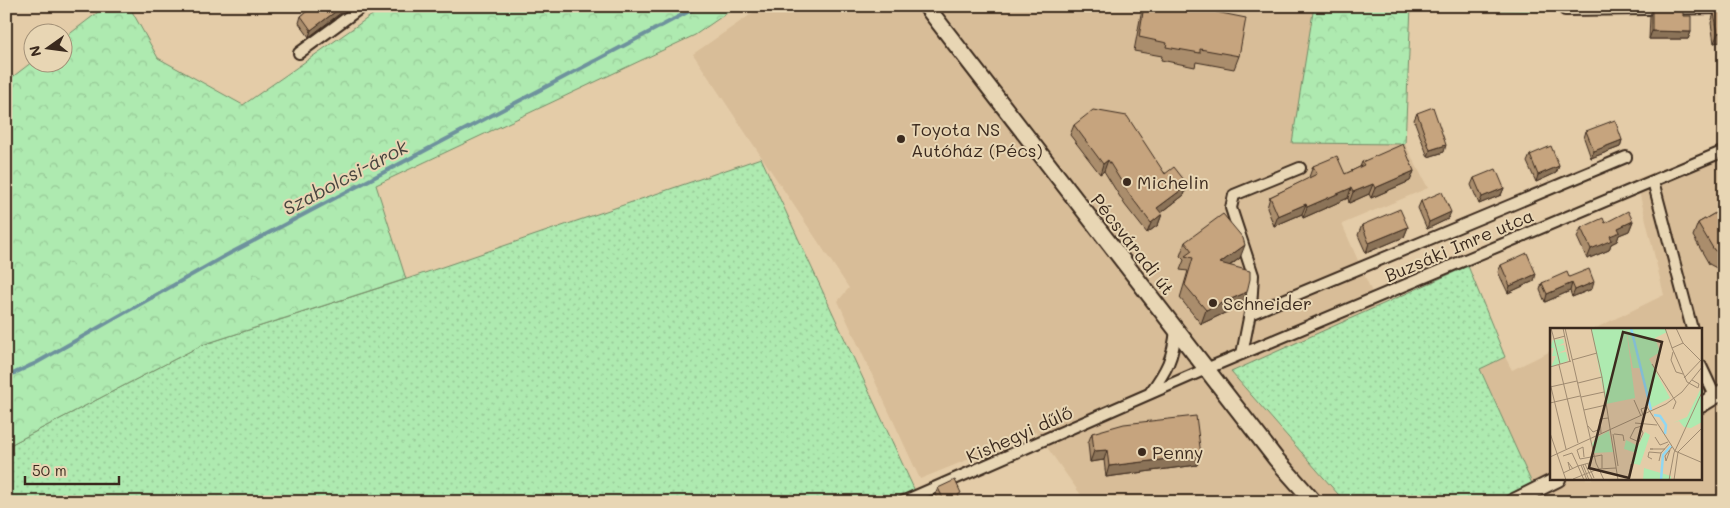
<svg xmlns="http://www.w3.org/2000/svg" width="1730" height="508" font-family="Mali,sans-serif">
<defs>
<pattern id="grass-dots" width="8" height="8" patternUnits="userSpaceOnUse" patternTransform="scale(1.25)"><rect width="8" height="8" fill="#aeeab0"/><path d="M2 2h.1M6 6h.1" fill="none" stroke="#97c997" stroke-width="1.8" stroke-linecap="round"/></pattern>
<pattern id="forest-crowns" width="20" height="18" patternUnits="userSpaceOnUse" patternTransform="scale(1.25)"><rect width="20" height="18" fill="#aeeab0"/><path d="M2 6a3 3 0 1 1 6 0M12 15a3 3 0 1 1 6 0" fill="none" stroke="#97c997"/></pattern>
</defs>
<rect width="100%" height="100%" fill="#e4cca8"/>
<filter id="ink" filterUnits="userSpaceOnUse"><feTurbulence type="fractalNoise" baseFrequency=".02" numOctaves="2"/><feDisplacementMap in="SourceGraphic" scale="10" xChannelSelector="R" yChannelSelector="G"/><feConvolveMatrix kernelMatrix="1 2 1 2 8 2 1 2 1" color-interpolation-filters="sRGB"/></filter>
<g filter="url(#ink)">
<path fill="#d8bd98" d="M763,6H1314L1292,143L1405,144L1428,188L1342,224L1378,306L1231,372L1345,502H1086L1036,432L920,479L838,301L849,288L693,54Z
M1724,146V502H1532L1539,499L1480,368L1505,357L1512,370L1551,351V479H1701V329H1594L1664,295L1636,179Z"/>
<path fill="url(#grass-dots)" stroke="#748a67" d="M761,158L915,491L886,502H6V447L202,345L407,279Z
M1468,266L1505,357L1480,369L1539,499L1532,502H1345L1231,372Z"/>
<path fill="url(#forest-crowns)" stroke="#748a67" d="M106,6H129L158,58L243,105L385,6H737L695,35L376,185L406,279L202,345L6,447V82L32,62H62L63,39Z
M1314,6H1411L1405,144L1292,143Z
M1458,6H1548V12L1459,9Z"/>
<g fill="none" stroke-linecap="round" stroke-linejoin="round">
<path stroke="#6e929d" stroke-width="4" d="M6,377L36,363L225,256L699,6"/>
<g stroke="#3b2a1e" stroke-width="14">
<path id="street" d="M1565,10L1724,8
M299,53L363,6
M1653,181L1692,329
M1250,314L1626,157
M1242,354L1251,308L1253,275L1231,208L1234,195L1300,168
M1701,366L1715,396
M1150,393C1167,370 1173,358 1176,330
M902,502L1206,369L1724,151"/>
</g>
<g stroke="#3b2a1e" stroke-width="18">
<path id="secondary" d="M1701,405L1724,391
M1512,502L1558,479"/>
</g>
<g stroke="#3b2a1e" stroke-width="19">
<path id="primary" d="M926,6L1276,459L1314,502"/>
</g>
<use href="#street" stroke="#e8d6b4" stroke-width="10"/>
<use href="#secondary" stroke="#e8d6b4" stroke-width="14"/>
<use href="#primary" stroke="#e8d6b4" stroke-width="15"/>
</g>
<path fill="#aa8d6c" stroke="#3b2a1e" d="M314,6H350L309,37L299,23L301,16Z
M1143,6H1217L1216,12L1239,56L1234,69L1196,62L1195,67L1161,60L1162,56L1134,51L1141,14Z
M1652,9L1683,16L1691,32L1688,39H1649L1650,16Z
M1714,13L1724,41L1714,43L1711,23Z
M1417,113L1444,152L1428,157L1414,120Z
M1074,125L1188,185L1184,195L1161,213L1162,214L1158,225L1147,233L1125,205L1104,171L1100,174L1070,135Z
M1586,131L1622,140L1620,147L1591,158L1584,138Z
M1530,155L1559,166L1556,173L1536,182L1527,162Z
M1362,162L1414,171L1410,181L1371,198L1369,194L1349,203L1348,198L1303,218L1302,214L1274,226L1267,208L1270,197L1310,178L1309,177L1313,166L1345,174L1360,167Z
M1474,178L1504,188L1501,195L1479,204L1471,185Z
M1421,201L1448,219L1427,229L1418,208Z
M1724,208V272L1709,264L1693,236L1698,223Z
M1633,221L1629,231L1619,235L1617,241L1611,244L1609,250L1587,259L1577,237L1581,228L1605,223Z
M1362,225L1408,227L1404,237L1366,253L1358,235Z
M1185,242L1240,258L1230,266L1242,305L1201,324L1180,298L1188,271L1180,270L1184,260L1180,256Z
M1501,265L1534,281L1508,293L1498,272Z
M1569,277L1592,289L1572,297L1570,291L1545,302L1540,290L1542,283Z
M1092,433L1201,455L1197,465L1106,477L1104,460L1090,462L1088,443Z
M938,488L960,498L962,502H939L935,495Z"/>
<path fill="#8b7358" stroke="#3b2a1e" d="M343,6H350L309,37L311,30Z
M1652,31L1691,32L1688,39H1649Z
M1724,32V41L1714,43L1718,33Z
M1622,140L1620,147L1591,158L1594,151Z
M1446,145L1444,152L1428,157L1430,150Z
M1108,160L1104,171L1100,174L1103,164Z
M1559,166L1556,173L1536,182L1538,175Z
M1414,171L1410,181L1371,198L1375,188Z
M1373,184L1369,194L1349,203L1353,192Z
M1188,185L1184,195L1153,219L1157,208Z
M1351,188L1348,198L1303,218L1307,207Z
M1504,188L1501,195L1479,204L1482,197Z
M1306,204L1302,214L1274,226L1278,216Z
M1451,212L1448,219L1427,229L1429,222Z
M1162,214L1158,225L1147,233L1151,223Z
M1633,221L1629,231L1619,235L1617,241L1611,244L1609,250L1587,259L1591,249L1610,236L1618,228Z
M1408,227L1404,237L1366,253L1369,243Z
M1245,245L1240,258L1215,276L1220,263Z
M1536,274L1534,281L1508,293L1510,286Z
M1594,282L1592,289L1572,297L1575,290Z
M1572,283L1570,291L1545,302L1547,294Z
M1247,292L1242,305L1201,324L1206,310Z
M1107,450L1104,460L1090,462L1094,451Z
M1201,455L1197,465L1106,477L1109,466Z"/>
<path fill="#c6a47e" stroke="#3b2a1e" d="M314,6H343L311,30L301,16Z
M1144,6H1217L1216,12L1246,18L1239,56L1200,49V53L1166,47L1167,43L1139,37Z
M1683,8V16H1691V32L1652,31V9Z
M1724,11V32L1718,33L1714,13Z
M1433,107L1446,145L1430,150L1417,113Z
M1093,110L1127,116L1165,174L1174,167L1188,185L1157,208L1162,214L1151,223L1129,194L1108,160L1103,164L1074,125Z
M1615,120L1622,140L1594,151L1586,131Z
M1403,144L1414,171L1375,188L1373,184L1353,192L1351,188L1307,207L1306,204L1278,216L1270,197L1317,174L1313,166L1337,156L1345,174L1364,165L1362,162Z
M1551,146L1559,166L1538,175L1530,155Z
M1496,169L1504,188L1482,197L1474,178Z
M1442,192L1451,212L1429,222L1421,201Z
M1724,208V256L1714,250L1698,223Z
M1400,209L1408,227L1369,243L1362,225Z
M1628,211L1633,221L1618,228L1620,232L1610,236L1612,240L1591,249L1581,228L1603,218L1605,223Z
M1223,214L1243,238L1245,245L1220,263L1250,271V279L1247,292L1206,310L1185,285L1193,258L1185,256L1192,251L1185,242Z
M1527,253L1536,274L1510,286L1501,265Z
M1589,269L1594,282L1575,290L1572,283L1547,294L1542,283L1567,272L1569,277Z
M1196,416L1201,455L1109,466L1107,450L1094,451L1092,433L1124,424Z
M955,480L961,493L958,495L962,502H945L938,488Z
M1237,495L1242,502H1228Z"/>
</g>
<g fill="#3b2a1e" stroke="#e8d6b4" stroke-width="2">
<circle cx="901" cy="139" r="5"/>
<circle cx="1127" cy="182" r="5"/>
<circle cx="1213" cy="303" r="5"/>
<circle cx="1142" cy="452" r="5"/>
</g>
<g text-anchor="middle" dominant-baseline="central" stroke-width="4" stroke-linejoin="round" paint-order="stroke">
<g font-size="18" fill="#3b2a1e" stroke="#e8d6b4" text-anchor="start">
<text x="911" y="129">Toyota NS<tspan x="911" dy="21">Autóház (Pécs)</tspan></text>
<text x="1137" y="182">Michelin</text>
<text x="1223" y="303">Schneider</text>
<text x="1152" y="452">Penny</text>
</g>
<g font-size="18" fill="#3b2a1e" stroke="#e8d6b4">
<text transform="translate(1133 244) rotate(52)">Pécsváradi út</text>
<text transform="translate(1459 245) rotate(-23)">Buzsáki Imre utca</text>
<text transform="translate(1019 434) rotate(-24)">Kishegyi dűlő</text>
</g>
<g font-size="19" font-style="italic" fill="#48443e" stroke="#e8d6b4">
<text transform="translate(345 177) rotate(-28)">Szabolcsi-árok</text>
</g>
</g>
<g transform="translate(1550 328)">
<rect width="152" height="152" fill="#e4cca8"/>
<path d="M41,0H76L85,70L56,76ZM59,103L63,124L43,125L42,116L46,110ZM94,140L121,148V152H93Z" fill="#aeeab0"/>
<path d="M76,0H115L117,4L105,10L110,24L99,31L120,70L101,80L91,40H83ZM152,58V94L141,100L134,99L129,93L123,95L137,89ZM95,104L100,107L90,137L81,135L87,125L74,121L76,112L88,118Z" fill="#aeeab0"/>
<path d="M13,11L14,15L7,18L14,17L15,22L8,25L16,24L18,33L1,39L6,28H2L4,20H0L3,12Z" fill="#aeeab0"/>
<path fill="none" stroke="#90d7f2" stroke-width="2.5" d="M81,0L101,82M104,87L110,88L116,97L115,106M111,152L113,127L121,118"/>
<path fill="none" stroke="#a08b71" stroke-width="1" d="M1,0L4,11L15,8M13,0L20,34M15,0L46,135L54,152M41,0L52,49L68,152M115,0L122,20M126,0L133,15M4,11L10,36M123,24L121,32L126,44L133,46M22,32L47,25M102,36L126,74L123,81M9,37L28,115M0,39L21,33M134,50L153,30M142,52L149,56L148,60L137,54L122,20L133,15L153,35M0,55L16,121M28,55L52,49M0,59L27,53M31,69L54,64M84,72L91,88M0,75L30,68M34,82L56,77M93,87L91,81L97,79L125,123L153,135M85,95L107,97M38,98L43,104L50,101M91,100L93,105L89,114L80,110L85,100L92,98M0,105L16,152M51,105L50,91L58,90M63,106L68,138M64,106L73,107L74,113M105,109L110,117L118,114M103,121H100H115M27,122L30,131L52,127V140M27,122L33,119L34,129M120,122L116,133L115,128L122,119M13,128L22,125L28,138M0,129L116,76L132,64L153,38M102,131L98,129L99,124L111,125M109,133L111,125L119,116M35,136L42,151M38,136L44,150M31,137L37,152M33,137L39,152M28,138L39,135L40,142M20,142L18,134L23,141M13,145L28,138L34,152M23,151L48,141L66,140M78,152L81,136M119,152L124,125L153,62M124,152L128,124L153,99"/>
<path fill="#3b2a1e" fill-opacity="0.15" stroke="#3b2a1e" stroke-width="2.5" d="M73,4L112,14L79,150L39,140Z"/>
<rect width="152" height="152" fill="none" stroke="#3b2a1e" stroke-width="2.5"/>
</g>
<rect width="1730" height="508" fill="none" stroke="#e8d6b4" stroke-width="25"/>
<rect x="12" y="12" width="1705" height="483" fill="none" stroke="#3b2a1e" stroke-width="2" filter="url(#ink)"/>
<g transform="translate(48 48) rotate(256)"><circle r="24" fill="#e8d6b4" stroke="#a39178"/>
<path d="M0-4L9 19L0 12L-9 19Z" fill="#3b2a1e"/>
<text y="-8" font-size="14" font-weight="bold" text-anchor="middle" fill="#3b2a1e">N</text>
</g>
<path d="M25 476v8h94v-8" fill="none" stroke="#3b2a1e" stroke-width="2.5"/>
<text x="32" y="476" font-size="15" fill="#3b2a1e" stroke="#e8d6b4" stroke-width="4" paint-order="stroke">50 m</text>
</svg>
